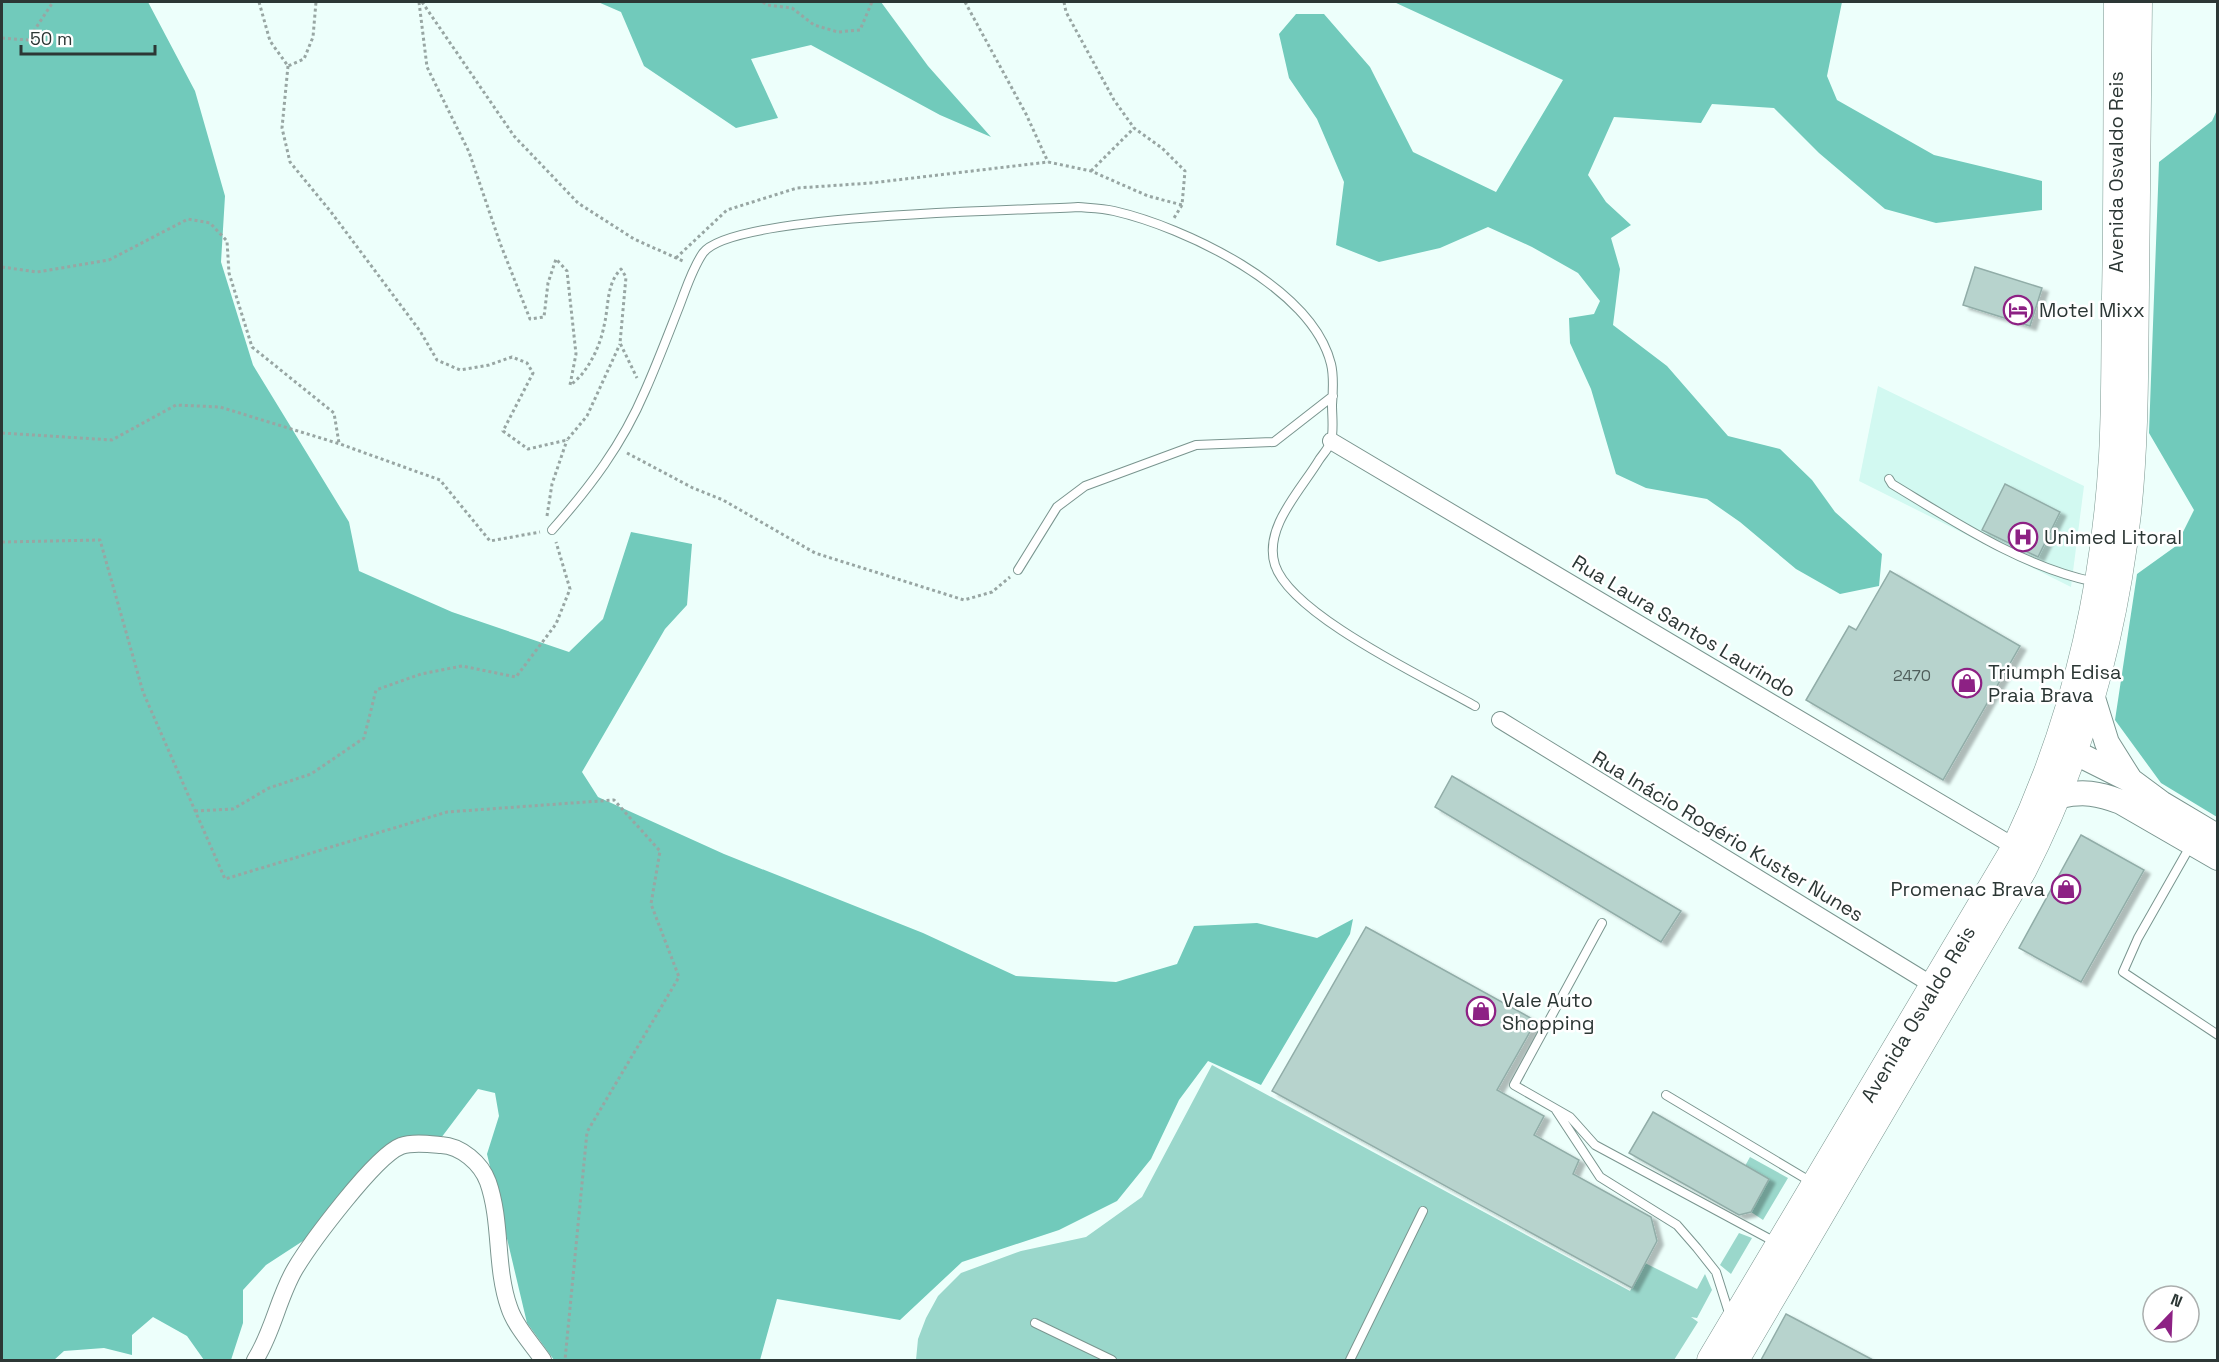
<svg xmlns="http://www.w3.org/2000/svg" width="2219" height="1362" font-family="'Space Grotesk',sans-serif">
<defs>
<filter id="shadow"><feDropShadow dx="6" dy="4" stdDeviation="1.5" flood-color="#0004"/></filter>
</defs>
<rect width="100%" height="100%" fill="#edfffb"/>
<path fill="#d2f9f1" d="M1878,386L2084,486L2071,587L1859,481Z"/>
<path fill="#9ad7cb" d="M1212,1065L1630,1291L1645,1263L1697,1289L1705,1274L1712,1290L1697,1318L1691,1317L1698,1322L1674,1360H916L918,1339L926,1318L938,1296L961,1273L1021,1251L1086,1237L1142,1197Z
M1750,1157L1788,1178L1763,1220L1751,1212L1769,1179L1745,1166Z
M1739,1233L1752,1238L1731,1274L1720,1265Z"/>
<path fill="#71cabb" d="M2,2H148L195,91L225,196L221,262L253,365L349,522L359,571L452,612L569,652L603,619L631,532L692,544L687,605L665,629L582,772L598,797L724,854L923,933L1016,976L1116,982L1177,964L1194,926L1257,923L1317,938L1353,919L1350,934L1261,1085L1208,1061L1179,1100L1151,1159L1117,1201L1059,1230L962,1262L900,1320L777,1299L760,1360H554L527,1323L487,1154L499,1116L495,1093L478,1089L441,1138L386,1145L309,1237L266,1265L243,1290V1323L231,1360H204L187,1336L153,1317L132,1335V1355L104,1348L64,1351L54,1360H2Z
M598,2H881L928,66L991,137L940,115L811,45L751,59L778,118L736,128L644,66L621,12Z
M1394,2H1842L1827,76L1837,100L1934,155L2042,181V210L1936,223L1885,209L1819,153L1774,108L1712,104L1701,123L1614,117L1588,175L1606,202L1631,225L1611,238L1620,269L1613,325L1667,366L1728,436L1780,449L1812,480L1835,512L1882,554L1879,586L1840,594L1796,569L1740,522L1707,499L1646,488L1616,474L1591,389L1570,343L1569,318L1594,314L1600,301L1578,273L1532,247L1488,227L1440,248L1379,262L1336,245L1344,182L1317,119L1289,78L1279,34L1296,14H1324L1370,67L1413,152L1496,192L1563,80Z
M2217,110V817L2161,783L2115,720L2137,574L2176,546L2194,510L2149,433L2159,162L2212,121Z"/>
<path fill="#b7d3cd" stroke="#91ada8" stroke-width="1.5" filter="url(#shadow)" d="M1975,267L2042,288L2030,326L1963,305Z
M2005,484L2060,512L2038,557L1982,530Z
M1890,571L2020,646L1943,780L1806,700L1849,626L1856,630Z
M1452,776L1681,911L1661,942L1435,807Z
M2081,835L2144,870L2081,982L2019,948Z
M1366,927L1536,1021L1497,1090L1544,1116L1534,1135L1579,1160L1573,1174L1651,1217L1657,1241L1632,1288L1272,1091Z
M1653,1112L1769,1179L1751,1212L1739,1215L1629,1153Z
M1786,1314L1873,1360H1761Z"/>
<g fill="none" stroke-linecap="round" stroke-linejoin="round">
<g stroke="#7a958f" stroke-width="10">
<path id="lane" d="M1889,479L1892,484C1955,522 2022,567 2095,582
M552,530C590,487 622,445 645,391C657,364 668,335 679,307C686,289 692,269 703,253C732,213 1017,211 1078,207C1089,208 1102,208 1114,211C1184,227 1312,287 1331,364C1334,376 1333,392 1332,405C1332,416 1334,431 1331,441C1329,448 1323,454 1319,460C1301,490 1263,528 1275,565C1291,615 1428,679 1475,706
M1018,570L1057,507L1085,486L1196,445L1274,442L1333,396
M2192,843L2138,938L2123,972L2218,1035
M1602,923L1514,1085L1570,1117L1595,1145L1777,1243
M1666,1095L1813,1183
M1556,1110L1600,1177L1677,1225L1697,1248L1716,1272L1730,1316
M1035,1323L1112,1360
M1350,1360L1423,1211"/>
</g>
<g stroke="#7a958f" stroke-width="18">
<path id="street" d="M1331,441L2015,847
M1500,720L1934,986
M255,1360C273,1332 278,1298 295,1269C310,1244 375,1156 401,1146C412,1142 429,1144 441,1145C461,1146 481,1163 488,1182C502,1222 495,1267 509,1307C515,1326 532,1344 543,1360"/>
</g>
<g stroke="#7a958f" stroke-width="26">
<path id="secondary" d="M2093,698L2107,743L2129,778
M2076,753L2130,780L2161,803L2218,837
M2060,796C2083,791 2098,793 2121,802L2218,858"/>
</g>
<g stroke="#7a958f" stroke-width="27">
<path id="primary" d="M1710,1360L2015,847C2073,725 2104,591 2112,456C2115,403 2114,350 2115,297C2117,199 2116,100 2117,2
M1736,1360L2023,871C2081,758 2114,639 2128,513C2136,438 2135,362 2136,287C2137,192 2138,97 2139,2"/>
</g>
<path stroke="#98a6a3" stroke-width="3" stroke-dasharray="3 3" stroke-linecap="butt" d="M259,2L270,41L288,66L304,59L313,37L316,2
M419,2L427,67L469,152L500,243L530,319L544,317L548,283L556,259L567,271L576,354L570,385C587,374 600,347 604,326C609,306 606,284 621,269L626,277L620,343L637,378
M422,2L514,136L578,203L634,239L683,261
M763,2L767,5L792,8L814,25L838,32L860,30L872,2
M965,2L1026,114L1048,162
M1064,2L1066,12L1114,100L1134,128L1162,148L1185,171L1182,205L1174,218
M2,38L28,40L53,2
M288,66L282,128L290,162L331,212L420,331L437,360L460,370L489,365L512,357L527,363L533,373L503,431L528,449L567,440L587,416L620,344
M1091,171L1134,128
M676,258L727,210L797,188L871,183L1048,162L1091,171L1148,196L1182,205
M2,267L37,272L109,260L188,219L210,223L227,241L229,273L252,347L334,413L339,443
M2,433L112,440L176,405L220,407L340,444L440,480L490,541L540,532
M627,453L693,488L723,500L815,553L964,600L992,592L1010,577
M547,516L552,484L567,440
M2,542L100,540L143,692L225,879L447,812L614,800L660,851L651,904L679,977L587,1132L565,1360
M195,811L233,809L269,788L311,774L364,738L376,690L421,674L462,666L516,677L556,624L570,589L556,542"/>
<use href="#lane" stroke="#fff" stroke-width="8"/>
<use href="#street" stroke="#fff" stroke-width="16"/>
<use href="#secondary" stroke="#fff" stroke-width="24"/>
<use href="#primary" stroke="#fff" stroke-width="26"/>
</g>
<defs>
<g id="hotel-ring" transform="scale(1.5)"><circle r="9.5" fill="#fff" stroke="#8d2184" stroke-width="1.5"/><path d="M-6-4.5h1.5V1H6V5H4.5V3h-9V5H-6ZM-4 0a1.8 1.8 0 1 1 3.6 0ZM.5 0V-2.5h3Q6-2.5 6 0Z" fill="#8d2184"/></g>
<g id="hospital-ring" transform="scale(1.5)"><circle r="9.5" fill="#fff" stroke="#8d2184" stroke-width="1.5"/><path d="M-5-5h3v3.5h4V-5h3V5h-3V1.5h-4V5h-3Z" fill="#8d2184"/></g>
<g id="shop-ring" transform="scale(1.5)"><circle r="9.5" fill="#fff" stroke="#8d2184" stroke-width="1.5"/><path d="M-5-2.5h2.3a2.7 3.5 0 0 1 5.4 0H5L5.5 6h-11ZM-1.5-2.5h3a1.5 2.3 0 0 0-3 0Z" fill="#8d2184"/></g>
</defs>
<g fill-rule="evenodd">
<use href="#hotel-ring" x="2018" y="310"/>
<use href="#hospital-ring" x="2023" y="537"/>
<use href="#shop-ring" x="1967" y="683"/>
<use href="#shop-ring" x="2066" y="889"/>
<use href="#shop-ring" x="1481" y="1011"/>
</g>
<g text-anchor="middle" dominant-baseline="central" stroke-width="5" stroke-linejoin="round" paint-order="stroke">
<g font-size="16" fill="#4f5e5b">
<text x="1912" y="675">2470</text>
</g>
<g font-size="20" fill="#2c3735" stroke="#fff">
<text transform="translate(2116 172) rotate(-90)">Avenida Osvaldo Reis</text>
<text transform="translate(1684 626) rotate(31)">Rua Laura Santos Laurindo</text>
<text transform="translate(1728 836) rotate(31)">Rua Inácio Rogério Kuster Nunes</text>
<text transform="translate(1918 1014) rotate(-59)">Avenida Osvaldo Reis</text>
</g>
<g font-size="20" fill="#2c3735" stroke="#fff" text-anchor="start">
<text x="2039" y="310">Motel Mixx</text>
<text x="2044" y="537">Unimed Litoral</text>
<text x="1988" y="672">Triumph Edisa<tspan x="1988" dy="23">Praia Brava</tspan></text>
<text x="2045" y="889" text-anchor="end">Promenac Brava</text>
<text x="1502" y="1000">Vale Auto<tspan x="1502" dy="23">Shopping</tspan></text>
</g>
</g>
<rect width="2219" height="1362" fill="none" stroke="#2c3735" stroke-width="6"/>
<g transform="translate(2171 1314) rotate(23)"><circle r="28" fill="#ffffff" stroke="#abafae" stroke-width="1.5"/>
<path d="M0-4.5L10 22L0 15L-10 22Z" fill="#8d2184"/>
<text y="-9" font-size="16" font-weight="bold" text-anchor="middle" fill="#2c3735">N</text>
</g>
<path d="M21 45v9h134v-9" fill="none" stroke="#2c3735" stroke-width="3"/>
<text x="30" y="45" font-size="18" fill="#2c3735" stroke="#ffffff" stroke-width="4.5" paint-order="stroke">50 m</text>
</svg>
